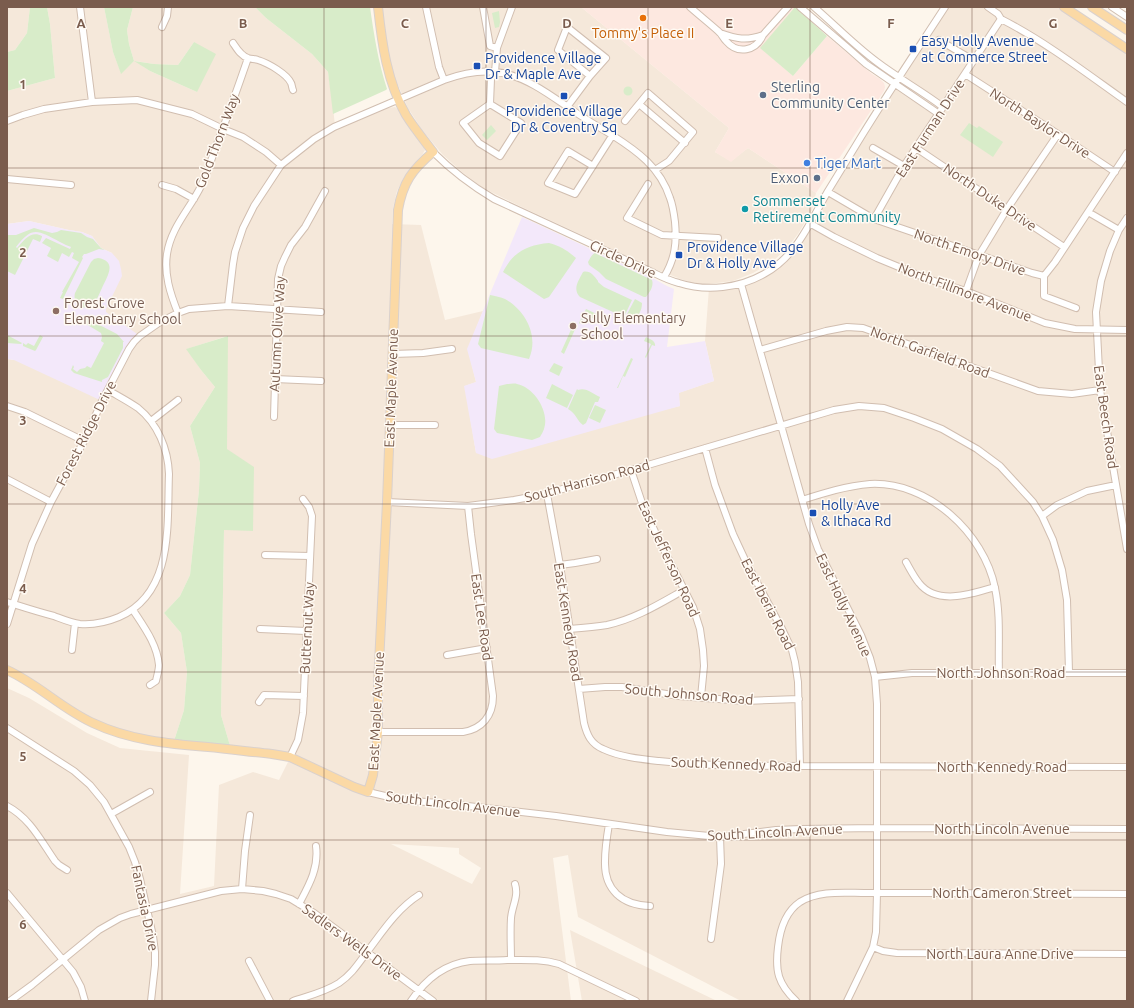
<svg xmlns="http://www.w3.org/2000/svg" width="1134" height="1008" font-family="Ubuntu,sans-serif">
<rect width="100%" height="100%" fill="#fdf6ec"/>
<path fill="#f5e8da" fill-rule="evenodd" d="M7,7H30L27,33L15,50L7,52Z
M47,7H104L113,52L121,73L134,61L129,44L127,30L133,7H255L266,18L312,54L328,72L332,97L335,126L372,110L395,107L399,110L412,132L424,147L425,150L422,155L410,168L404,177L397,191L393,208L392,224L421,225L445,320L483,311L468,349L476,382L465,386L476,453L680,406L678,393L714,381L705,341L709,288L741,284L785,258L945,7H1064L1127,49V1001H741L578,917L568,855L553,858L571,1001H7V688L29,698L87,733L120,748L189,755L180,894L214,886L219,785L253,772L279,780L290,758L231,749L221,715L224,529L227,449V336L187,349L201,370L215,387L190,426L200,463L199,490L190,575L180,596L164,613L181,633L187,672L184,710L173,744L105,728L7,670V359L14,360L109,315L106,313V309L112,253L101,248L92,236L82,232L69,230L29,221L7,224V91L55,78L50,24ZM194,42L197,92L150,71L135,61L154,64L178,65ZM391,844L459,848V854L481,868L472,884Z
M381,7H581L729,128L715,152L731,161L748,148L816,193L812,210L798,234L788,247L772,262L753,273L733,281L709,284L692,283L678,278L655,269L526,209L483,188L462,172L443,155L422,130L408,108L394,76L387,51Z
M570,930L717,1001H582Z"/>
<path fill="#fde8e0" d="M581,7H795L761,48L793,76L827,36L872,74L880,79L884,83L885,87L884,91L816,193L748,148L731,162L715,152L729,128Z"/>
<path fill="#f3e8fa" d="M522,217L651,277L667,286L674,289L667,347L705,341L714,381L679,393L680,406L492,459L476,453L464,386L476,382L467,349Z
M29,221L69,230L82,232L92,236L101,248L112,253L119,261L121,269L122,276L106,309V312L140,336L102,401L14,360L7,359V224Z"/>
<path fill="#d8ecc9" d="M30,7H47L50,24L55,78L7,91V52L15,50L27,33Z
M104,7H133L127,30L129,44L134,61L154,64L178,65L194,42L216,54L197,92L150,71L134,61L121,74L113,52Z
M255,7H370C374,35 378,61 387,89L386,90L333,114L328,72L312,54L266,18Z
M795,7L827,36L793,76L760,48Z
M499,11L500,22L499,27L495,28L492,13Z
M623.5 91a4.5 4.5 0 1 1 9 0a4.5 4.5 0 1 1-9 0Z
M969,123L977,128L979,126L1003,142L993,157L960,135Z
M491,125L496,131L487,140L482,135Z
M34,228L52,233L57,232L61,230L81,233L87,237L93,239L101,248L105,250L99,249L86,254H84L82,257L83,258L63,299L60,298L63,292H62L79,262L72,258L74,253L72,252L69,257L62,253L58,262L47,256L51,248L42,243L46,238L70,249L71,247C68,246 64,244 60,242C38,231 33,225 16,247L17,248C24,240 31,230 42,236V237L40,242L33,239L15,275L7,271V235H16Z
M549,243C560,246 567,250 576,258L549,297L544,299L503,272C513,252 527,245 549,243Z
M595,253L652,280C654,286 650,292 646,297H644L606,279L599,272L589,265L588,262C590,259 591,255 595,253Z
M98,258C118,261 107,277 102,288C99,294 97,301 92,305C83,312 72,303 75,293L91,262L94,259Z
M583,272C590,270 594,276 598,281V282L604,287L632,300L624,317L580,297C572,289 579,280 583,272Z
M490,295C495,296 501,297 505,299C526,311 539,336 529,359L481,348L478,344Z
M635,299L642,303C642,312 637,321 626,318V316Z
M586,309L601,316V318L599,321L585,315L580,324L579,323Z
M84,317L117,334L124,342H123V348L108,377L102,380V382L74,373L71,370L73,365L74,367L73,369L77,372L80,369L85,368L87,366L91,368L104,343L101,341L102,337L101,333L86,324L83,320Z
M574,323L577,325L564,354L561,352Z
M7,335L22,343L21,344L7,343Z
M40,335L43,337L36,350L35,351L23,346V343L26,345L28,343L34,346Z
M228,336L227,449L254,467L253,531L224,530L221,715L231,749L173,744L184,710L187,672L181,633L164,613L180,596L190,575L199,490L200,463L190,426L215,387L201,370L186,349Z
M646,337C650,339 656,341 655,346L652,345L646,358L645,357L651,344L644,341Z
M631,358L633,359L625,377L623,376L618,388H617Z
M554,363L563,367L559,376L549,371Z
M507,384C510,384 514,383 517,384C534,387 550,412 544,429C543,432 541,435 540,437L532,440L497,433L494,429L499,386Z
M552,384L573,395L567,408L546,398Z
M577,389L578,390C586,387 593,394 600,397L598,402H595L586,423L583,425C577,421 576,413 568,409Z
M595,405L606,410L600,423L589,418Z"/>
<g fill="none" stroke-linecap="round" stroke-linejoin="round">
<g stroke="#d1beb0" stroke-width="8">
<path id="minor" d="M80,7L92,102
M426,7L439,67L444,80
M483,7L490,46L497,48
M690,7C699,15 709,23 718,31C722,34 723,38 726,41C738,55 756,51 763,35L788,7
M800,7L849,49L866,64L939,114
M814,7C835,25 854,45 877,62C898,78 922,91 943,107
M988,7L998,14L1001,19C1046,42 1086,73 1127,102
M1112,7L1127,17
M162,27L167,16L168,7
M720,33C737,39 746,41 763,35
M939,40L973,60
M233,43C237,49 241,56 248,58C251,59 255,59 258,60C268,63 287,74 291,83C292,85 292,88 293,90
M965,74L1058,134L1115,172
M490,104L521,123L500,156L479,143L463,123L490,104L491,79L495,72L497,48L512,7
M639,104L685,143
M567,107L590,76L606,58L567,27L558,50L590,76
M7,121L23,115L44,109L92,102L137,100L192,114L223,129L243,137L266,152L281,165
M625,121L648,93L693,132L669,161L655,170
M873,148L904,166
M916,148L995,201L1064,247
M433,152C452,171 472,186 494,199L654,273C662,277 671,281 679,283C707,292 739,288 764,274C797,256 810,222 828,191C839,173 850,155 861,137C888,93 917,50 945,7
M593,166L568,151L548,183L575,194L612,136
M7,179L71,185
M648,184L627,218L662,235L718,238
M162,185L176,189L194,199
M828,192L874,219L1032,273L1044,276
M1088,212L1119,230
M1127,218L1119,230L1110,251L1101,281L1096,312L1100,390L1127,549
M874,219L904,166L1001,19
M811,224L834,237L877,258L928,279L966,291L1045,323L1075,329L1127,330
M1044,276L1055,262L1127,153
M1044,276V296L1076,308
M741,284L809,524L818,549L861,635L870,658L875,677L877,704V893L876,932L873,947L847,1001
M966,291L979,255L984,247L1007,209L1058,134
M228,306L233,264L235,252L243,228L254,206L281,165L314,139L334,127L444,80C463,73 483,69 503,73C531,79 555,99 578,114C589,121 600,128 612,135C637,151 660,167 670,198C673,206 674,214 675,222C677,243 675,259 664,277
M178,313C170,293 164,274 167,254C171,227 190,209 201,186C207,173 212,158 217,144C228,115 238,87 248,58
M760,350L826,331L847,327L863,328L1038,391L1072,394L1100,390
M393,354L423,353L452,349
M275,379L321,381
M7,406L25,412L84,441
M274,417L278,279L281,266L285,257L291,245L305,227L325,191
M151,421L178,400
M390,425H435
M705,448L715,485L733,534L746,562L782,629L792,650L795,662L798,682L800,766
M631,470L643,506L657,536L693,607L700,629L703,650L704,666L701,697
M7,479L51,502
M547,494L560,565L584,723C587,735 591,744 603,749C620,757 640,759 659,761C706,766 753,766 800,766C909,767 1018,767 1127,767
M802,500C824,493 846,486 870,484C928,481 984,533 995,588C1001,616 998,645 999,673
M387,502L468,506L514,500L541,495L631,470L834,410L859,406L884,408L914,418L942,429L977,449L1000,466L1033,502L1042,516L1053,540L1062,570L1067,600L1069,672
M1042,516L1057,505L1087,491L1116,485
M265,555L310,556
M906,562C910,569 914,577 919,583C937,606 972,594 995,587
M560,565L575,563L597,559
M7,602C23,607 38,612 54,616C62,619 71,623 80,624C93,625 107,622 119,617C174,593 167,525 169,474C168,449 158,424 138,408C128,401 118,396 108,390
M133,610C144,627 157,644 159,665C159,670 157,676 156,681L150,685
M7,624L32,544L51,502L84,441L102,401L129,349L134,342L140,336L160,322L178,313L189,309L228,306L321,312
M260,629L306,631
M569,629C582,628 595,627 607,625C635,619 659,604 684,590
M72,650L75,623
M447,655L487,648
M875,677L912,673H1127
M579,689L605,687H622L679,696L745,701L799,699
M259,702L264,695L304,696
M7,728L74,771L90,785L104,802L129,847L135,862L140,879L153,936L155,952V965L151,1001
M378,732H463C482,729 493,716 493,696L471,534L468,506
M290,757L298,740L303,713L312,516L309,507L303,499
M368,792L402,800L450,804L556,816L667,832L720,837L776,830L801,829L877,828L1127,829
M7,806C30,818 41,841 55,861L59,865L67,870
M111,814L150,792
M609,824C607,836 605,849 605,861C604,890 622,905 650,906
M242,889L245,851L250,815
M7,893L73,972L81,987L85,1001
M299,904C309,885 319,868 316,846
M711,939L721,864L720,837
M873,947L883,951L897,953L1127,954
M511,960C511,946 510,932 511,918C512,906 519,896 515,884
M249,961L270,1001
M10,1001L32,985L99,930L120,918L131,914L221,891L242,889L263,891L276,894L291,899L314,913L433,1001
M293,1001C308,996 325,992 339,983C352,974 358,964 367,952C383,931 397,909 419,895
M411,1001C425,980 444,964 470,961C482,960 495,961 507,960C525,960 542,959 559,964L636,1001
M796,1001C778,984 775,971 778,947C780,929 785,912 800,902C819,890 844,893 866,893C888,893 910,893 933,893C997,893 1062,894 1127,894"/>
</g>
<g stroke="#dad1cd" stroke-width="10">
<path id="major" d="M1064,7L1127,49
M1092,7L1127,30
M7,670C38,684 62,709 93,723C129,740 169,744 208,747C230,749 251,752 272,754L290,757L354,787L368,792L373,775L378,732V684L387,502L398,210C403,182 412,170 433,152C424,140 414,128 406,115C387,82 382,44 378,7"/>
</g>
<use href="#minor" stroke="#fff" stroke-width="6"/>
<use href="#major" stroke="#fbd9a5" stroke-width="8"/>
</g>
<path fill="none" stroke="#7a5c4d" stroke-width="1" stroke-opacity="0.55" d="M162,7V1001M324,7V1001M486,7V1001M648,7V1001M810,7V1001M972,7V1001M7,168H1127M7,336H1127M7,504H1127M7,672H1127M7,840H1127"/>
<circle fill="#e8710a" stroke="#fffaf3" stroke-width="1.5" cx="643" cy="18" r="4"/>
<g fill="#1a4fb4" stroke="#fffaf3" stroke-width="1.5">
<rect x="909" y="45" width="8" height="8" rx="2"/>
<rect x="473" y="62" width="8" height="8" rx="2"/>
<rect x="560" y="92" width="8" height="8" rx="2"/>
<rect x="675" y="251" width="8" height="8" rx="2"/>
<rect x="809" y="509" width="8" height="8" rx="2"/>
</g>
<g fill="#5c6f8a" stroke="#fffaf3" stroke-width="1.5">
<circle cx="763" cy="95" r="4"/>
<circle cx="817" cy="178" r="4"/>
</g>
<circle fill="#3f7fe0" stroke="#fffaf3" stroke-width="1.5" cx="807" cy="163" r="4"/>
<circle fill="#0f9aa8" stroke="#fffaf3" stroke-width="1.5" cx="745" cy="209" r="4"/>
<g fill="#8d6e63" stroke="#fffaf3" stroke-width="1.5">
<circle cx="56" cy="311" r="4"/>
<circle cx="573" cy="326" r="4"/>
</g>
<g text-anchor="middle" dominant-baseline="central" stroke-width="3" stroke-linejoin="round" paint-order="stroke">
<g font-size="14" fill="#c56008" stroke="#fffaf3">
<text x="643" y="33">Tommy's Place II</text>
</g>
<g font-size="14" fill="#164399" stroke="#fffaf3" text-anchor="start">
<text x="921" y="41">Easy Holly Avenue<tspan x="921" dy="16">at Commerce Street</tspan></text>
<text x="485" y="58">Providence Village<tspan x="485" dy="16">Dr &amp; Maple Ave</tspan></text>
<text x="564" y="111" text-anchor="middle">Providence Village<tspan x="564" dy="16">Dr &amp; Coventry Sq</tspan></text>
<text x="687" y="247">Providence Village<tspan x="687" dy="16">Dr &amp; Holly Ave</tspan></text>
<text x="821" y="505">Holly Ave<tspan x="821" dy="16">&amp; Ithaca Rd</tspan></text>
</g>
<g font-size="14" fill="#4e5e75" stroke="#fffaf3" text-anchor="start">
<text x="771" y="87">Sterling<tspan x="771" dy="16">Community Center</tspan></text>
<text x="809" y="178" text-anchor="end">Exxon</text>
</g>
<g font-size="14" fill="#7a5c4d" stroke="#fffaf3">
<text transform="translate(1040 123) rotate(33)">North Baylor Drive</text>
<text transform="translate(930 128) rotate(-57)">East Furman Drive</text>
<text transform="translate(217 141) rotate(-69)">Gold Thorn Way</text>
<text transform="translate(990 197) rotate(34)">North Duke Drive</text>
<text transform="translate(970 252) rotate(19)">North Emory Drive</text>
<text transform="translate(623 259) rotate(25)">Circle Drive</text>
<text transform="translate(965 292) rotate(21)">North Fillmore Avenue</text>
<text transform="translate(277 334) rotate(-87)">Autumn Olive Way</text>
<text transform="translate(930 352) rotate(20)">North Garfield Road</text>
<text transform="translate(391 388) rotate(-88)">East Maple Avenue</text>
<text transform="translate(1106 417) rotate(82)">East Beech Road</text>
<text transform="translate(86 433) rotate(-63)">Forest Ridge Drive</text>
<text transform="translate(587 481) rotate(-15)">South Harrison Road</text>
<text transform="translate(669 559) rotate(65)">East Jefferson Road</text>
<text transform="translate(768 604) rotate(63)">East Iberia Road</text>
<text transform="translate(844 605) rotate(65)">East Holly Avenue</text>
<text transform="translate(482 617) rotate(82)">East Lee Road</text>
<text transform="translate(568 622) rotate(81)">East Kennedy Road</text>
<text transform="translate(307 628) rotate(-87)">Butternut Way</text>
<text x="1001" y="673">North Johnson Road</text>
<text transform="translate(689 694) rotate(5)">South Johnson Road</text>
<text transform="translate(376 711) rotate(-87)">East Maple Avenue</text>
<text transform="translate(736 764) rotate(2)">South Kennedy Road</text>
<text x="1002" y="767">North Kennedy Road</text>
<text transform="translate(453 804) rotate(7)">South Lincoln Avenue</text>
<text x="1002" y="829">North Lincoln Avenue</text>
<text transform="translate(775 832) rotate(-3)">South Lincoln Avenue</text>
<text x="1002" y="893">North Cameron Street</text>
<text transform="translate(145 908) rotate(78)">Fantasia Drive</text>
<text transform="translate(352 942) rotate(36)">Sadlers Wells Drive</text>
<text x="1000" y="954">North Laura Anne Drive</text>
</g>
<g font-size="14" fill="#366cbe" stroke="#fffaf3" text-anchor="start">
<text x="815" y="163">Tiger Mart</text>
</g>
<g font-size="14" fill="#0d838f" stroke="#fffaf3" text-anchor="start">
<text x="753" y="201">Sommerset<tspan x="753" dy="16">Retirement Community</tspan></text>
</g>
<g font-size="14" fill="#785e54" stroke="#fffaf3" text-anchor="start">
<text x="64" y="303">Forest Grove<tspan x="64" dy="16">Elementary School</tspan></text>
<text x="581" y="318">Sully Elementary<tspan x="581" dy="16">School</tspan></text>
</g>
</g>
<g font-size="13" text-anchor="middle" font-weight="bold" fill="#7a5c4d" stroke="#fffaf3" stroke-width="3" stroke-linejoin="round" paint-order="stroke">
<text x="81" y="28">A</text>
<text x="243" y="28">B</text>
<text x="405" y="28">C</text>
<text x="567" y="28">D</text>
<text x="729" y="28">E</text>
<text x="891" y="28">F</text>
<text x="1053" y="28">G</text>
<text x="23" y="89">1</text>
<text x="23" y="257">2</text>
<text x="23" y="425">3</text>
<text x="23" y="593">4</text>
<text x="23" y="761">5</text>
<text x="23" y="929">6</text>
</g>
<rect width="1134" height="1008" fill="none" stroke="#7a5c4d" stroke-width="16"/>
</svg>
